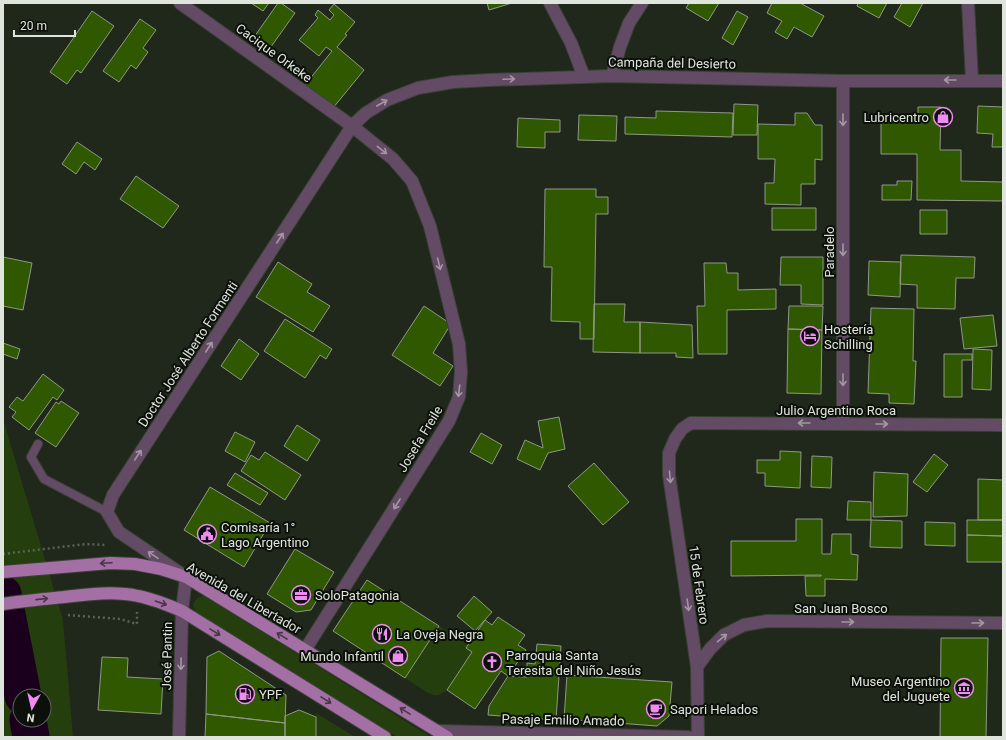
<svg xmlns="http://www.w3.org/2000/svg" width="1006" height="740" font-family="Roboto,sans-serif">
<rect width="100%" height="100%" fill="#20281b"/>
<path fill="#253e0e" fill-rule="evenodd" d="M3,419L63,620L73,737H3ZM20,696H44V720H20Z
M202,596L206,597L431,737H397L196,613L193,605C195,600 197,598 202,596Z
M439,626L468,645L466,648L472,652L447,690L439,695H434L428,693L405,678Z
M316,713L355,737H316Z"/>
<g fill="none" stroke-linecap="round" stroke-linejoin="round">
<path stroke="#1a001c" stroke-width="37" d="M3,594L23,696
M28,720L31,737"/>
</g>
<path fill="#305800" stroke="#8e9887" d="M251,3H269L263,11Z
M278,3H281L295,13L268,51L252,40Z
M487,3H512L489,10Z
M689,3H719L708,21L686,8Z
M772,3H800L824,16L812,37L794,27L787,39L775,32L782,21L767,13Z
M858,3H887L879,18L857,6Z
M902,3H923L910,27L894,17Z
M334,4L355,22L345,34L347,35L337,47L364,70L333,108L305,85L332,51L326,47L319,56L299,40L318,18L315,15L318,10L330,20L334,15L329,10Z
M92,11L114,26L81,73L77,70L67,84L50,72Z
M737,11L748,17L733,45L722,38Z
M140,19L156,30L143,48L148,52L136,69L131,65L119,82L103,71Z
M734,104L758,105L757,135H733Z
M978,106L1003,107V147H992L993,134L977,133Z
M918,107H941L940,150H961V181L1003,182V201L917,200V154H881V117H918Z
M656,111L733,113L732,137L625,134V117L656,118Z
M795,113H807L815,125H822V160L815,159V184H801V205L765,204V183H774L775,159H758V124L795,125Z
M579,115L617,116L616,141L578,140Z
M518,118L560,120V132H545V148L517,147Z
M77,142L102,159L95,170L84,162L76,174L62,164Z
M136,176L179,206L163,228L120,199Z
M897,181H912L911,200H882V185H897Z
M545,189H596V197H608V214H596L594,339H580V322L551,321L552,267H544Z
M772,208H816V230H772Z
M920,210H947V234H920Z
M901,255L975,257L974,278H956L955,309L917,308V285L900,284Z
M3,257L32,263L23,310L3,306Z
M781,257H823V305L801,304V285H780Z
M869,261L901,262L900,297L868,295Z
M278,262L312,284L307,292L330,306L313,332L256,297Z
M704,263H726L727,273H738V290L776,289V309L727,310V354H698L697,306H705Z
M594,304H625L624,322H640V353L593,352Z
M424,306L451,324L433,353L453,366L440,386L392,355Z
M789,306H823L822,330L788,329Z
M871,308L914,309L913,361H916L914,404L889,403V394L868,393Z
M993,315L997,346L964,349L960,318Z
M285,319L332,349L326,359L320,355L305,378L264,351Z
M640,322L692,325L693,358L676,357V353H640Z
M788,329L822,330L821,394L787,393Z
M239,339L259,354L241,380L221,366Z
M3,343L20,349L17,359L3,354Z
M973,349L992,350L991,390L972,389Z
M944,354H972V360H962V397H944Z
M43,374L64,390L57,400L53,397L29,430L12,417L16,412L9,407L17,397L23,401Z
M61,401L79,413L56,447L35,433L56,402L59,404Z
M559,417L565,449L548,453L540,470L517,459L525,440L543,448L538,421Z
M297,425L320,440L307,461L284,446Z
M235,432L255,442L245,462L225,451Z
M481,433L502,445L492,464L470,452Z
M780,451L801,452L800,488L765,486V473H757V460H780Z
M265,452L301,475L285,500L241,471L251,455L259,460Z
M934,454L948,465L927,492L913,482Z
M812,456L832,457L831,488L811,487Z
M594,463L629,502L603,525L568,486Z
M874,472L908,474L907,516L873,517Z
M235,473L268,493L260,505L227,485Z
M978,479L1003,480V520H978Z
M210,487L270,523L244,567L184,530Z
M848,501L871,502V520H847Z
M796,519H822V554H831L832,534H851V554L858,555L857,580L825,579V596H806L805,576H821V575L731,576V541H796Z
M871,520L902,521V548L870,547Z
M967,520H1003V536L967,535Z
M925,522L955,523V546L925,545Z
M967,535L1003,536V562H967Z
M295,549L334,572L311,610L296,612L267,594Z
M367,580L439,626L405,678L333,631Z
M474,596L492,612L475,631L457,616Z
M498,617L525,635L518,645L526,650L508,676L501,671L475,709L447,690L472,652L466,648L485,620L492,625Z
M941,638H988L986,737H940Z
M537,644L561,646L556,720L488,715L489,706L508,676L527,677V663L535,664Z
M219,651L286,695L285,723L206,714L207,657Z
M102,657L128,658L127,677L163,679L161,714L98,710Z
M567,675L672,682L669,716L657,726L564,719Z
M299,710L316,717V737H285V716Z
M206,714L285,723V737H205Z"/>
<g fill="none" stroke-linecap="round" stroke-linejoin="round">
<g stroke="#3b4236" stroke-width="10">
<path id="service" d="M38,444L31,457L44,479L107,512"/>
</g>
<g stroke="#3b4236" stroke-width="14">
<path id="minor" d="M180,3L352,126L393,159L412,181L430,226L459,344L461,372L459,397L449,421L305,650
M550,3L571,43L584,77
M968,3L972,80
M612,76L620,47L629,23L642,3
M843,423V81
M697,667L710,649L724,635L744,625L767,621L1003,623
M438,731L688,737
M179,737L182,611L186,577L119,532L107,512L113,495L273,248L352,126L366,113L387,100L418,88L453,82L489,80L612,76L843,81H1003
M698,737L697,667L669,475V453L675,439L682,429L691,423L1003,425"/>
</g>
<g stroke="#3b4236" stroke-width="14">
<path id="primary" d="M3,572L110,563L135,564L161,569L186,577L447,737
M3,604C23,601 44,599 64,597C88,594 115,591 138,596C154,599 168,605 182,611L385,737"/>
</g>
<path stroke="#5b6257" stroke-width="2.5" stroke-dasharray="2 3" stroke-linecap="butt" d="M3,554L86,544L106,545
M68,615L120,619L137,624V612"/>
<use href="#service" stroke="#644b65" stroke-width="8"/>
<use href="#minor" stroke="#644b65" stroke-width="12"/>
<use href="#primary" stroke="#a36fa5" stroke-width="12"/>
</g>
<defs><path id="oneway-shaft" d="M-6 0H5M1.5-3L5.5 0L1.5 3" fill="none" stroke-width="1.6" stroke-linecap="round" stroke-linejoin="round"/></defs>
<g stroke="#a298a0">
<use href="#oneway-shaft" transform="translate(509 79) rotate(-2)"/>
<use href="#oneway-shaft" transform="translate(950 80) rotate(180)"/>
<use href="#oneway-shaft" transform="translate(382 103) rotate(-30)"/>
<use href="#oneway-shaft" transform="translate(843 120) rotate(90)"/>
<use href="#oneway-shaft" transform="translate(382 150) rotate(38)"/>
<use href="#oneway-shaft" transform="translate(280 238) rotate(-57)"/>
<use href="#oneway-shaft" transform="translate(843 250) rotate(90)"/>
<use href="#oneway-shaft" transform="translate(439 264) rotate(76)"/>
<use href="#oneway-shaft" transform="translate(209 347) rotate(-57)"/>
<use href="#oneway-shaft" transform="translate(843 380) rotate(90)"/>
<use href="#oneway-shaft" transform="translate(459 391) rotate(97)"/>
<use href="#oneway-shaft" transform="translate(804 423) rotate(180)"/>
<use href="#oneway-shaft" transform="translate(882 424)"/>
<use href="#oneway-shaft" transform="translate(138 455) rotate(-57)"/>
<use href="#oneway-shaft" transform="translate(670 477) rotate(85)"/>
<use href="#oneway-shaft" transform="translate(397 504) rotate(122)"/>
<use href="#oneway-shaft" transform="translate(153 555) rotate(-146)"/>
<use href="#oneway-shaft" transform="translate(688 605) rotate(82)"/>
<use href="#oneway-shaft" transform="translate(848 622)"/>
<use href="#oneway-shaft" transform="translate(978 623)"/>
<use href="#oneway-shaft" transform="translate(722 638) rotate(-39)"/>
<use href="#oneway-shaft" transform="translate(181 664) rotate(91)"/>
</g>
<g stroke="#483648">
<use href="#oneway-shaft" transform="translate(106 563) rotate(177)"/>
<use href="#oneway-shaft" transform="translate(42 599) rotate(-6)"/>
<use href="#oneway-shaft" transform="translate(161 603) rotate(19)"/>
<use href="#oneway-shaft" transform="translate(215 632) rotate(32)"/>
<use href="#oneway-shaft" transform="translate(282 636) rotate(-149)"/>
<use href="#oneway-shaft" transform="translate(326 700) rotate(32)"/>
<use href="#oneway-shaft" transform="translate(405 711) rotate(-148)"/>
</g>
<defs>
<g id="shop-ring" transform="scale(1)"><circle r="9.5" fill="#0c100a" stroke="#f08bf6" stroke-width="1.5"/><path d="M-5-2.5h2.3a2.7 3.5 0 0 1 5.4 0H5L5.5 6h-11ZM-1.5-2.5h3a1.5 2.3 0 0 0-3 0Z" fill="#f08bf6"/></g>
<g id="hotel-ring" transform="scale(1)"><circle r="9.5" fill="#0c100a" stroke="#f08bf6" stroke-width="1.5"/><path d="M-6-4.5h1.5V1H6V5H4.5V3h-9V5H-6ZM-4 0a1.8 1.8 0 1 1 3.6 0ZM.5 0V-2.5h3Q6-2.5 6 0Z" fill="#f08bf6"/></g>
<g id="civic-ring" transform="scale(1)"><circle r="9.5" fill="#0c100a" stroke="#f08bf6" stroke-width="1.5"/><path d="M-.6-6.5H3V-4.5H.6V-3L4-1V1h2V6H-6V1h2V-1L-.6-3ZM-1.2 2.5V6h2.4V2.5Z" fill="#f08bf6"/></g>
<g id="office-ring" transform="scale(1)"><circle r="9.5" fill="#0c100a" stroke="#f08bf6" stroke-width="1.5"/><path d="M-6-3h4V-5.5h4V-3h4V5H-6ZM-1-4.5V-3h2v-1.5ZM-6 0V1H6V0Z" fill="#f08bf6"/></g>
<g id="restaurant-ring" transform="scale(1)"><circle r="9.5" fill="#0c100a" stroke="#f08bf6" stroke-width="1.5"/><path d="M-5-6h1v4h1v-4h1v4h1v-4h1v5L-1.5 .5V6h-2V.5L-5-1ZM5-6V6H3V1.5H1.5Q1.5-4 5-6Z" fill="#f08bf6"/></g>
<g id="church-ring" transform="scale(1)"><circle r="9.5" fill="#0c100a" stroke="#f08bf6" stroke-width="1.5"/><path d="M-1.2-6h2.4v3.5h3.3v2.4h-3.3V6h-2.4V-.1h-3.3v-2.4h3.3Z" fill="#f08bf6"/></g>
<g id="museum-ring" transform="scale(1)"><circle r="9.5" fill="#0c100a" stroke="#f08bf6" stroke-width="1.5"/><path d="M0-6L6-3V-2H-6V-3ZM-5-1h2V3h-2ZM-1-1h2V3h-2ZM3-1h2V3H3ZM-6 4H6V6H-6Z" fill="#f08bf6"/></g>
<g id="fuel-ring" transform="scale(1)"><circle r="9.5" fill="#0c100a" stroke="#f08bf6" stroke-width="1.5"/><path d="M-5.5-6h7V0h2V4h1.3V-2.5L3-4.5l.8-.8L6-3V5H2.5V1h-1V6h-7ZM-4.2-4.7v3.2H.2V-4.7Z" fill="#f08bf6"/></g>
<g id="cafe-ring" transform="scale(1)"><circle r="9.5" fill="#0c100a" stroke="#f08bf6" stroke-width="1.5"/><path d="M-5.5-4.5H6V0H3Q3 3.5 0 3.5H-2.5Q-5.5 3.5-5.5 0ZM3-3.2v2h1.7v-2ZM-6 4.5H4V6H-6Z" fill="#f08bf6"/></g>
</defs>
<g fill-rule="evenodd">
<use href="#shop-ring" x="943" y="117"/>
<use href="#hotel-ring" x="810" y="336"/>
<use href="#civic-ring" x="207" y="534"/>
<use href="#office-ring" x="301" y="595"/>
<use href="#restaurant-ring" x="382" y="634"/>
<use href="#shop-ring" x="398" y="656"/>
<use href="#church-ring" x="492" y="662"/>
<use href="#museum-ring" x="964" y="688"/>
<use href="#fuel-ring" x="245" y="694"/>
<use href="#cafe-ring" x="656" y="709"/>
</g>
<g text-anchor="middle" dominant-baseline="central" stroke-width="4" stroke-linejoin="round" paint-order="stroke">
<g font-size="13" fill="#dfe4dc" stroke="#0c100a">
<text transform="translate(274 53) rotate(36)">Cacique Orkeke</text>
<text transform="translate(672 63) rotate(1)">Campaña del Desierto</text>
<text transform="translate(829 252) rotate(-90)">Paradelo</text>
<text transform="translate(188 354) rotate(-57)">Doctor José Alberto Formenti</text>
<text x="836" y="410">Julio Argentino Roca</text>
<text transform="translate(420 439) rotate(-59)">Josefa Freile</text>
<text transform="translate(699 585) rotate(82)">15 de Febrero</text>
<text transform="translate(244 598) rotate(30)">Avenida del Libertador</text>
<text x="841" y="608">San Juan Bosco</text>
<text transform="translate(167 656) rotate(-89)">José Pantin</text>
<text transform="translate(563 720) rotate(1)">Pasaje Emilio Amado</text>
</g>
<g font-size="13" fill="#dfe4dc" stroke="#0c100a" text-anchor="start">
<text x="929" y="117" text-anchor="end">Lubricentro</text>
<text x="824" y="329">Hostería<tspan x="824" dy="15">Schilling</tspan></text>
<text x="221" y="527">Comisaría 1°<tspan x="221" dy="15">Lago Argentino</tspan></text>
<text x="315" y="595">SoloPatagonia</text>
<text x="396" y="634">La Oveja Negra</text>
<text x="506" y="655">Parroquia Santa<tspan x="506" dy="15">Teresita del Niño Jesús</tspan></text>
<text x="384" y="656" text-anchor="end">Mundo Infantil</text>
<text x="950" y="681" text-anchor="end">Museo Argentino<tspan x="950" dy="15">del Juguete</tspan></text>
<text x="259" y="694">YPF</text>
<text x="670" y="709">Sapori Helados</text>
</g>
</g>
<rect width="1006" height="740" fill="none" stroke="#dfe4dc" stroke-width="8"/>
<g transform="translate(32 708) rotate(188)"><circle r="19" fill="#0c100a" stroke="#60655e"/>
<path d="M0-3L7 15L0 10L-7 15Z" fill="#f08bf6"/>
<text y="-6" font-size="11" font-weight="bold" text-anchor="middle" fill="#dfe4dc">N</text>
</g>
<path d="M14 30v6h61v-6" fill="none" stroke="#dfe4dc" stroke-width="2"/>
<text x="20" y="30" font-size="12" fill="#dfe4dc" stroke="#0c100a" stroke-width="3" paint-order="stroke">20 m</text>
</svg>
